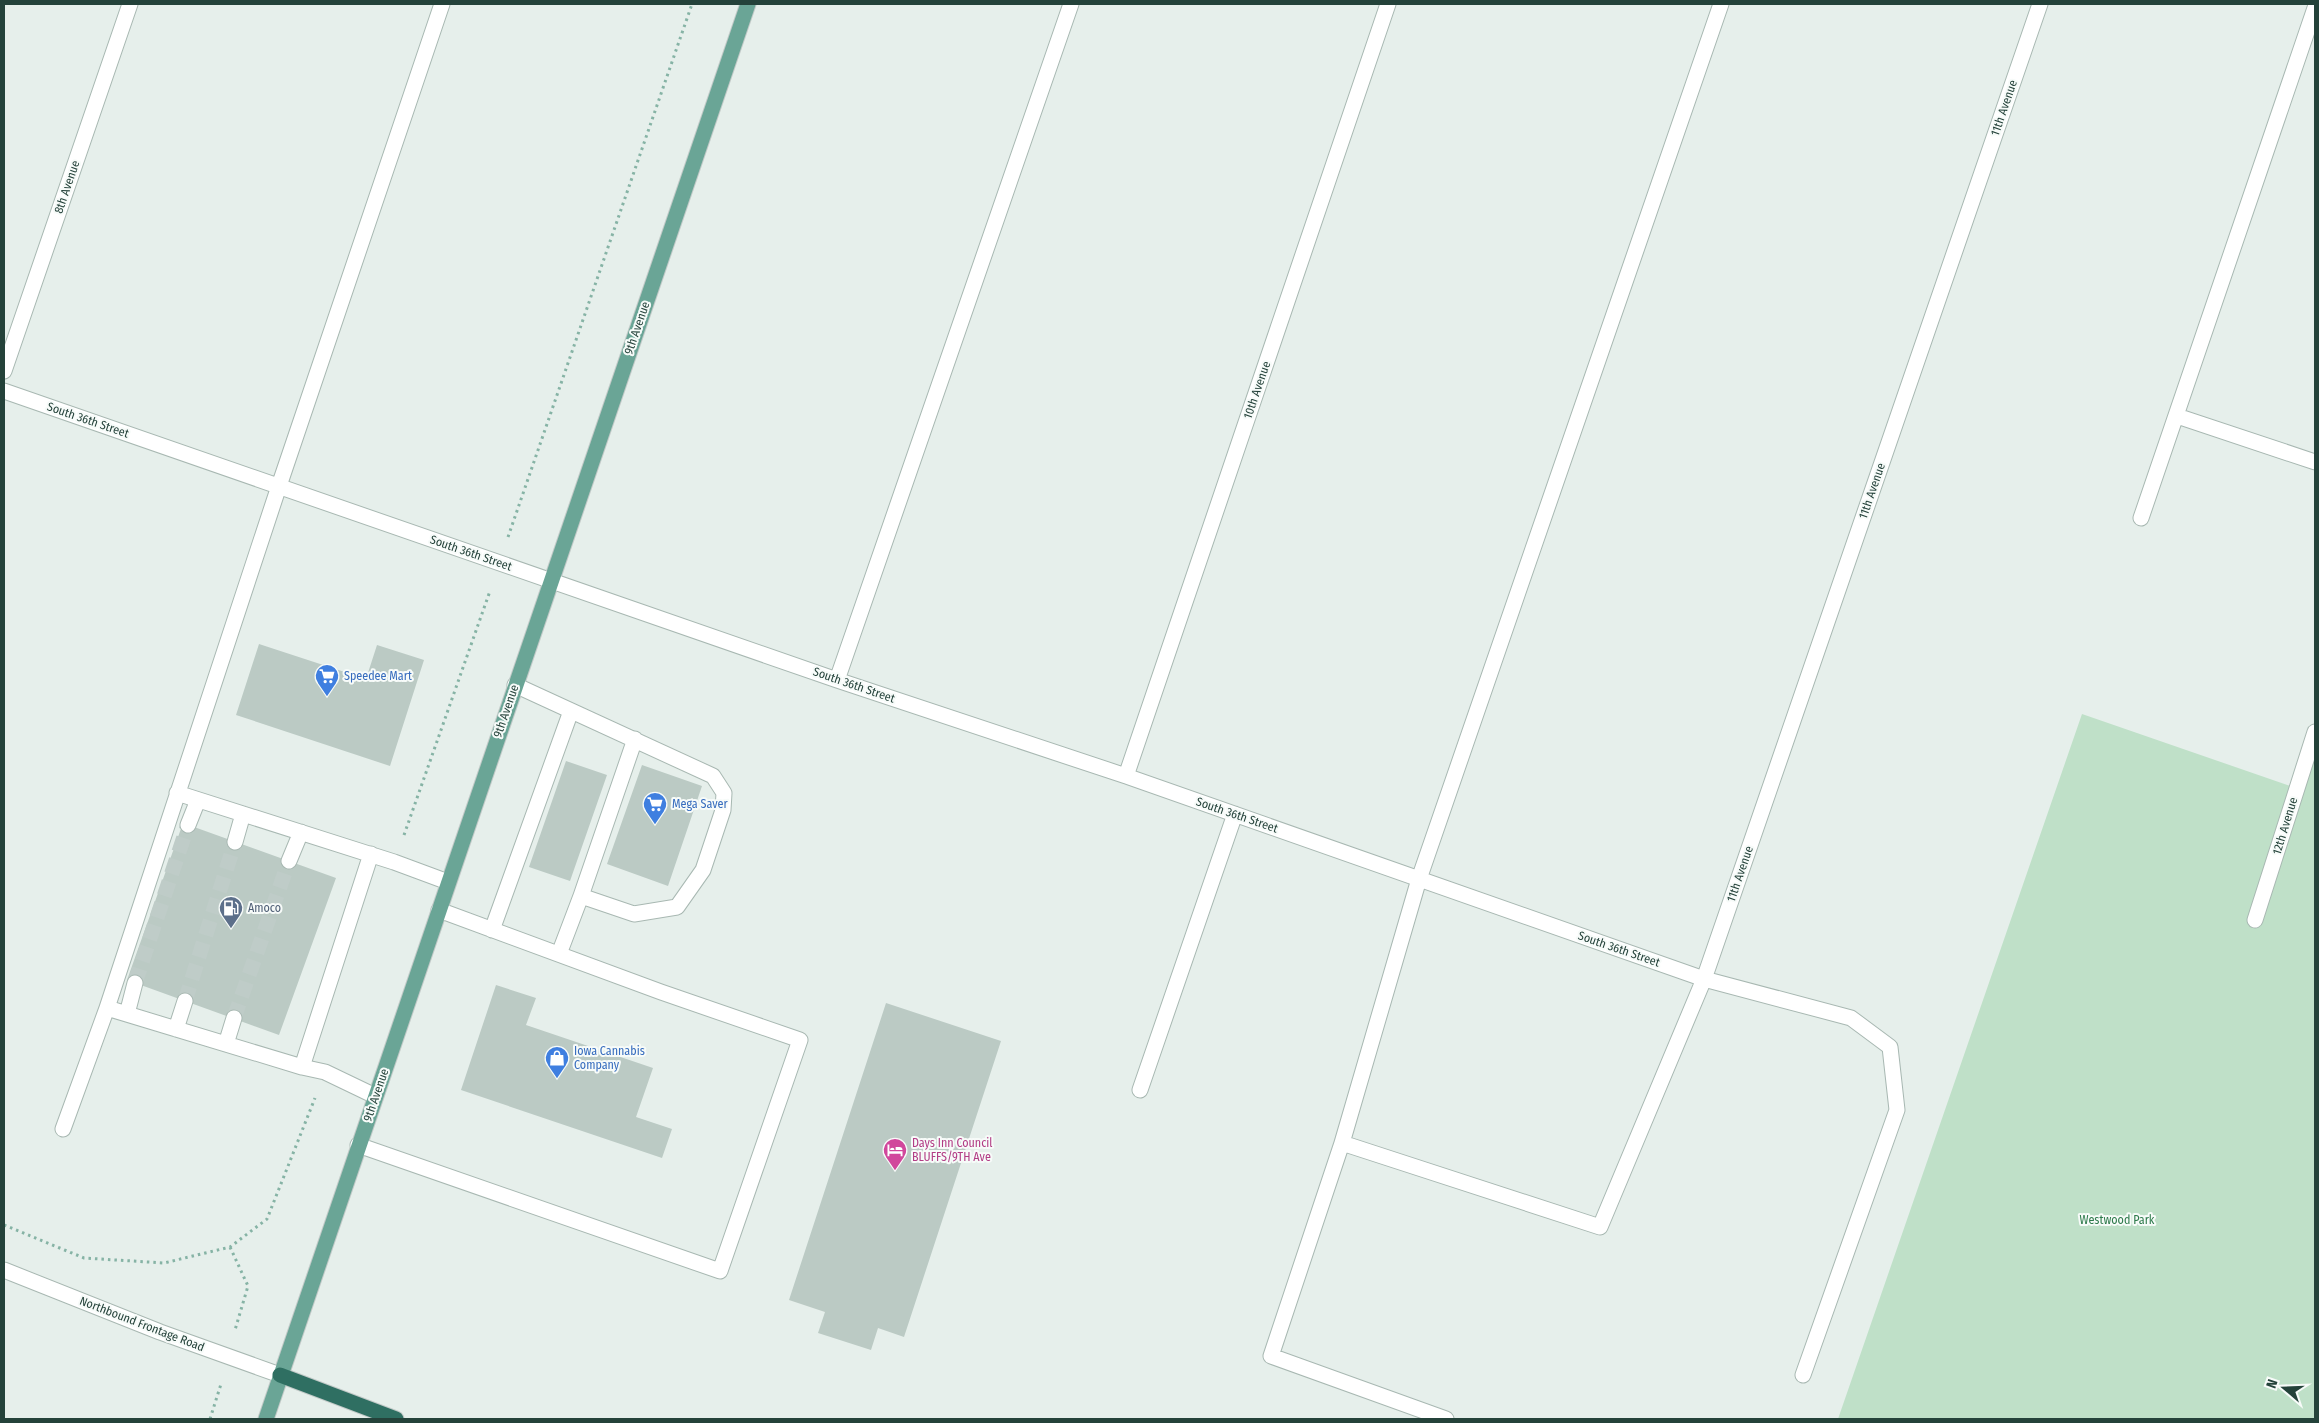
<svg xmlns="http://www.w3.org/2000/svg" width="2319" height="1423" font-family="'Fira Sans Condensed',sans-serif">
<rect width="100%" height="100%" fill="#e6efeb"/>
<path fill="#bfe0c8" d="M2082,714L2296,788L2315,732V1419H1838Z"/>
<path fill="#bbcac4" d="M259,644L366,679L377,645L424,660L390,766L236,715Z
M566,761L607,775L570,881L529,867Z
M642,765L702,786L668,886L607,864Z
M183,823L336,878L279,1035L127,980Z
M496,985L536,998L526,1025L653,1068L636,1117L672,1129L662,1158L461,1090Z
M886,1003L1001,1041L904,1337L878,1328L871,1350L818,1333L825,1312L789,1300Z"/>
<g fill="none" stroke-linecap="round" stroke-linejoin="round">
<path stroke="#bfccc8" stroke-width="15" stroke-dasharray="15 8" stroke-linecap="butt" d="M135,983L188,825
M185,1001L235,842
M234,1018L289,861"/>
<g stroke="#a8b8b2" stroke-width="17">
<path id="minor" d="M1721,4L1419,879L1342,1143L1600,1227L1704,979L2040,4
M4,371L130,4
M4,391L837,680L1126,776L1704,979L1851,1018L1890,1047L1897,1110L1803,1375
M2177,416L2315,462
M2141,518L2315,8
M837,680L1071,4
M515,685L713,776L724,793L723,810L703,870L677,907L634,914L581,896L559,954
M1126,776L1388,4
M177,793L394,862L448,882
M188,825L198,800
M235,842L243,814
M289,861L301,832
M581,896L635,739
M2255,920L2315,732
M492,930L571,711
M107,1008L302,1067L371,854
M127,1014L135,983
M176,1029L185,1001
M226,1044L234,1018
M302,1067L325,1072L375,1096
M1140,1090L1235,814
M63,1129L107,1008L279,486L442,4
M1342,1143L1271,1356L1446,1419
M358,1145L720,1271L800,1040L661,992L439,910
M4,1270L160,1332L280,1375"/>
</g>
<g stroke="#c2cac8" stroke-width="17">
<path id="major" d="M266,1419L748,4"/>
</g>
<g stroke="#c2cac8" stroke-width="17">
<path id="highway" d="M280,1375L396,1419"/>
</g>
<path stroke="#86b3a5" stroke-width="3" stroke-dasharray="2.5 4" stroke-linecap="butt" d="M508,537L692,4
M404,835L490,591
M4,1225L84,1258L164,1263L230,1247L267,1219L315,1098
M230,1247L248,1286L235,1330
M210,1419L221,1384"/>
<use href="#minor" stroke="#fff" stroke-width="15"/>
<use href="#major" stroke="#6aa596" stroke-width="15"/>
<use href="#highway" stroke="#2f6f62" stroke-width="15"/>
</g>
<defs>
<g id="supermarket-pin" transform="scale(1.25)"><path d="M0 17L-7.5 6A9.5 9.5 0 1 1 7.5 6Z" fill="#3f7fe0" stroke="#f7fbf9"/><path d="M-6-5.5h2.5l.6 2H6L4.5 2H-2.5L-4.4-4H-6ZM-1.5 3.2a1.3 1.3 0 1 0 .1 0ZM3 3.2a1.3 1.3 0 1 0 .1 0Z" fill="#fff"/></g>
<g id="fuel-pin" transform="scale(1.25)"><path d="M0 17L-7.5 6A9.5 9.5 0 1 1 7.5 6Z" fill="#5c6f8a" stroke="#f7fbf9"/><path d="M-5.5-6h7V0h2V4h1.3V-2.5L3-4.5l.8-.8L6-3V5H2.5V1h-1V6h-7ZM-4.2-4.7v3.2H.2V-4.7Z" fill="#fff"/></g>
<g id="shop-pin" transform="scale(1.25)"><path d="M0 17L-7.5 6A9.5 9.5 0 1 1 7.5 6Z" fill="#3f7fe0" stroke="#f7fbf9"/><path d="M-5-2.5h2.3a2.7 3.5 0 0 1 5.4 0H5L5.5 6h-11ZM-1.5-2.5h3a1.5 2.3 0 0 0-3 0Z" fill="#fff"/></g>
<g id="hotel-pin" transform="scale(1.25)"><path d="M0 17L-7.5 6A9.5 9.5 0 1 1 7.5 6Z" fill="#d1479c" stroke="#f7fbf9"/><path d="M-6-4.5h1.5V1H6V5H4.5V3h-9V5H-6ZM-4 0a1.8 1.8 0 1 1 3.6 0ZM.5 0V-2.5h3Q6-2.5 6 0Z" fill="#fff"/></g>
</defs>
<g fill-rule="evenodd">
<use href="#supermarket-pin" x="327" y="676"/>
<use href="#supermarket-pin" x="655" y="804"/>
<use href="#fuel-pin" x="231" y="908"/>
<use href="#shop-pin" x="557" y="1058"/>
<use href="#hotel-pin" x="895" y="1150"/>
</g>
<g text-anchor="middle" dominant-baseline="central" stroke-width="4" stroke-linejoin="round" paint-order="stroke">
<g font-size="12" fill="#24423a" stroke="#f7fbf9">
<text transform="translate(2004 108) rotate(-71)">11th Avenue</text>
<text transform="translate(67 187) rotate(-71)">8th Avenue</text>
<text transform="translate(637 328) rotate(-71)">9th Avenue</text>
<text transform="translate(1257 390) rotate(-71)">10th Avenue</text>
<text transform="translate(88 420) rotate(19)">South 36th Street</text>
<text transform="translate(1872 491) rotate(-71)">11th Avenue</text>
<text transform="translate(471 553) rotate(19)">South 36th Street</text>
<text transform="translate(854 685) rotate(19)">South 36th Street</text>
<text transform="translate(506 711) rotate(-71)">9th Avenue</text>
<text transform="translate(1237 815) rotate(19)">South 36th Street</text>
<text transform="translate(2285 826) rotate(-73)">12th Avenue</text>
<text transform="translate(1740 874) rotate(-71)">11th Avenue</text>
<text transform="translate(1619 949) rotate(19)">South 36th Street</text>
<text transform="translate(376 1095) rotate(-71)">9th Avenue</text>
<text transform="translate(142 1324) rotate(21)">Northbound Frontage Road</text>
</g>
<g font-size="12" fill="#366cbe" stroke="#f7fbf9" text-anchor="start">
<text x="344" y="676">Speedee Mart</text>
<text x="672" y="804">Mega Saver</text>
<text x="574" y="1051">Iowa Cannabis<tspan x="574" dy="14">Company</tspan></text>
</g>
<g font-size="12" fill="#4e5e75" stroke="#f7fbf9" text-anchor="start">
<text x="248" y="908">Amoco</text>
</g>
<g font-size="12" fill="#b23c85" stroke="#f7fbf9" text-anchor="start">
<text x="912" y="1143">Days Inn Council<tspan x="912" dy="14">BLUFFS/9TH Ave</tspan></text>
</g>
<g font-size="12" fill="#2d7a4b" stroke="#f7fbf9">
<text x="2117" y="1220">Westwood Park</text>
</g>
</g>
<rect width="2319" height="1423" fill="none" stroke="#24423a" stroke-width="10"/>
<g transform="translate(2284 1388) rotate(289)" stroke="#f7fbf9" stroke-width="4" paint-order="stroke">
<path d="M0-4L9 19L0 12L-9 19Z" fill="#24423a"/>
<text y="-8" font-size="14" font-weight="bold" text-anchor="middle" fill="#24423a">N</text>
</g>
</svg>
